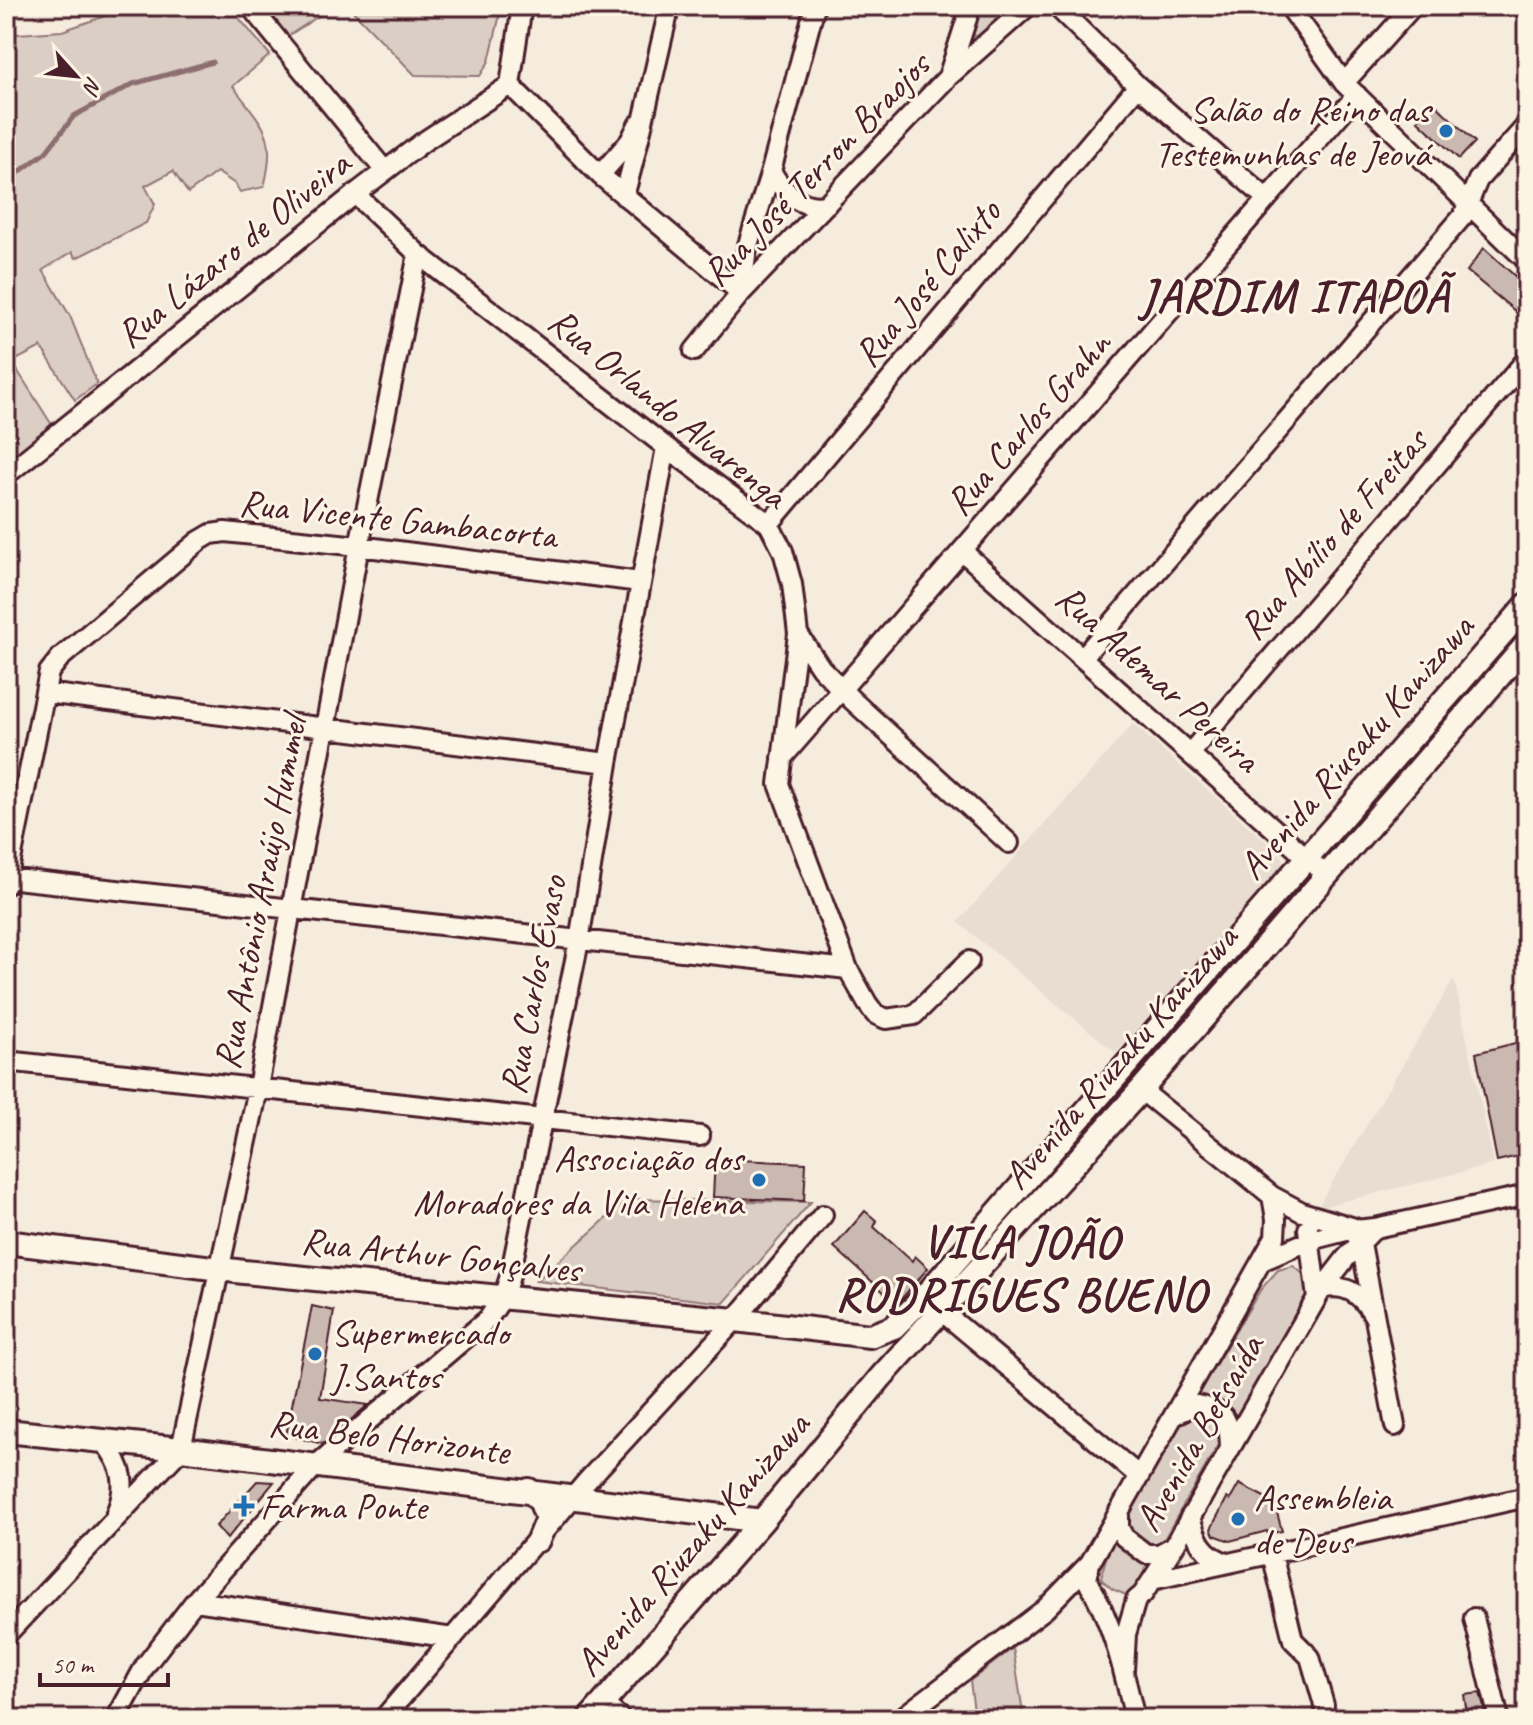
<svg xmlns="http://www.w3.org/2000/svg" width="1533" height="1725" font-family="Caveat,sans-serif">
<rect width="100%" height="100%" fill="#f5ecde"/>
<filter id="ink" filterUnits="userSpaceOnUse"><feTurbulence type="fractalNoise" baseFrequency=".0125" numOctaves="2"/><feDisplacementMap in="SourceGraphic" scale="16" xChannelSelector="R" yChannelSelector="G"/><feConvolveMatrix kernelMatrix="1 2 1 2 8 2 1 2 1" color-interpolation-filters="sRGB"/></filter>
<g filter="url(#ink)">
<path fill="#e8ddd0" d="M1133,724L1283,857L1282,868L1116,1053L958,922Z
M1454,979L1494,1164L1317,1208Z"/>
<path fill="#dbcec4" stroke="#927678" stroke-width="2" d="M134,6H229L270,55L233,86C263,127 278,133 264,187L240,192L235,184L217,172L188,193L173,171L145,186L155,204L146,223L76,258L72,252L43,270L70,316L97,384L75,400L41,347L12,362L52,425L15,454L6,439V26L17,34L62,31Z
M265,6H334L288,36Z
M348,6H502L489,61L480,76L415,75Z
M982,6H1015L979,38L973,35Z
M628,1199L811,1202L724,1303L536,1281Z
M1293,1266C1310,1277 1309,1285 1305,1304L1214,1452L1136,1588L1126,1595L1112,1589L1101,1579C1106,1545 1128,1514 1145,1485C1182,1418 1222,1354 1261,1289L1278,1270Z
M1013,1648L1024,1719H975L970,1681Z"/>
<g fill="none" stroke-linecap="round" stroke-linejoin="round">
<path stroke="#8c6e70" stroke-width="5" d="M6,182L46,152L74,116L133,84L213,62"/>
</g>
<path fill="#cab9b1" stroke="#4a1f2b" stroke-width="2" d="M1435,104L1475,142L1459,159L1417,120Z
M1484,248L1527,287V321L1467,271Z
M1527,1040V1154L1497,1161L1476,1053Z
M715,1159L806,1163L804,1201L713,1197Z
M865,1211L877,1221L874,1227L912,1261L915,1256L928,1268L897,1304L834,1247Z
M312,1306L334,1311L320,1398L368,1405L323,1444L286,1435Z
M257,1481L274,1482L227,1539L216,1526Z
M1239,1484L1274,1502L1282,1531L1268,1534L1267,1531L1230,1541L1214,1535L1211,1529L1214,1523L1227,1498L1230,1500Z
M1480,1693L1487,1719H1468L1464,1695Z"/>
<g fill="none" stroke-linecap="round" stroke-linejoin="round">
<g stroke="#4a1f2b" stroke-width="24">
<path id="minor" d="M250,6L385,171
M1056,6L1138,86L1267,199
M1289,6L1344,83L1527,261
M949,74L971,6
M1344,83L1413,6
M510,85L600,175L741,293
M510,85L522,6
M771,171C782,190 803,212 827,204
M600,175L630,141L638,125
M355,194L418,254L666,447L769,524L783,551L792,584L798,634L779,784L848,969L867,1003L875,1014L886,1019L914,1015L969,961
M624,196C642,134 654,69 670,6
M741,293L747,248L771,171L815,6
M694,351L741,293L948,77L1028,6
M6,475L355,194L423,142L510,85
M769,524L1138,86
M962,551L1327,876
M798,634L821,668L852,700L1009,843
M1083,657L1463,216L1478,180L1527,125
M45,693L608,763
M1191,752L1527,359
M782,758L1357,95
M6,878L848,969
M6,885L49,672L60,658L199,541L211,534L225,532L359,546L640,582
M6,1061L700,1136
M1141,1090L1272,1196L1302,1212L1355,1228
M1308,1229L1317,1298
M1356,1235L1361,1243L1395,1426
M1264,1260L1311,1240L1346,1231L1375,1228L1527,1195
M1322,1289C1347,1282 1362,1296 1374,1316
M933,1304L1139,1476
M1174,1415L1196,1405C1226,1410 1229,1419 1230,1447
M105,1443C123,1466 128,1485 116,1513
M1119,1511V1528L1124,1537L1146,1554H1159L1174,1546
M1190,1517C1197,1541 1203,1555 1227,1563
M1272,1554L1293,1640L1310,1657L1324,1705
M1090,1563L1087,1580C1113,1622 1124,1672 1135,1719
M1152,1580L1527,1497
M195,1601L453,1638
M1474,1618L1499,1719
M6,1635L181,1449L255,1103L359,546L418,254
M1124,1670L1126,1634L1136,1600L1143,1594L1174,1546L1322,1289L1346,1258L1375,1228
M603,1703L621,1719
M116,1719L145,1666L195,1601L315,1466L488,1319L503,1297L510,1276L579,941L608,763L666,447
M383,1719L587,1481L735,1320L823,1215
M900,1719L1045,1609L1090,1563L1275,1237L1276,1219L1272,1196"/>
</g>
<g stroke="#4a1f2b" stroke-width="28">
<path id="tertiary" d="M6,1242L244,1272L735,1320L870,1336L894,1327L924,1297L1527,605
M6,1431L181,1449L762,1521
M529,1490L540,1500L547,1518L538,1540
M589,1719L762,1521L881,1377L1141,1090L1527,644"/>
</g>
<use href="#minor" stroke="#fcf5e5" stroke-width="18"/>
<use href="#tertiary" stroke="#fcf5e5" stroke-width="22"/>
</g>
</g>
<g fill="#1f6fb2" stroke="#fcf5e5" stroke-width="3">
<circle cx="1446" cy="131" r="8"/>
<circle cx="759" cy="1180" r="8"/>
<circle cx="315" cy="1354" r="8"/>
<path d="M240 1494h8v8h8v8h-8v8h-8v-8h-8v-8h8z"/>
<circle cx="1238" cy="1519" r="8"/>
</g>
<g text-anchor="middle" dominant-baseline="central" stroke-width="6" stroke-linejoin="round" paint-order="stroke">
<g font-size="38" fill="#4a1f2b" stroke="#fcf5e5" text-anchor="start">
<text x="1430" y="109" text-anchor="end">Salão do Reino das<tspan x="1430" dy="44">Testemunhas de Jeová</tspan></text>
<text x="743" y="1158" text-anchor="end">Associação dos<tspan x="743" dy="44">Moradores da Vila Helena</tspan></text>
<text x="331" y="1332">Supermercado<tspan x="331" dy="44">J.Santos</tspan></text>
<text x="1254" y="1497">Assembleia<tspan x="1254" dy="44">de Deus</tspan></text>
<text x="260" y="1506">Farma Ponte</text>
</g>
<g font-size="38" fill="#4a1f2b" stroke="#fcf5e5">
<text transform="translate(816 169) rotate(-46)">Rua José Terron Braojos</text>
<text transform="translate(233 249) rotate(-39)">Rua Lázaro de Oliveira</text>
<text transform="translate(927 283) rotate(-50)">Rua José Calixto</text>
<text transform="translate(668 408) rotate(39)">Rua Orlando Alvarenga</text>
<text transform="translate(1028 423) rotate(-49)">Rua Carlos Grahn</text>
<text transform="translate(398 519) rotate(6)">Rua Vicente Gambacorta</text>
<text transform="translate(1333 534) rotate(-49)">Rua Abílio de Freitas</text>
<text transform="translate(1158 678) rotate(42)">Rua Ademar Pereira</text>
<text transform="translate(1356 747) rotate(-49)">Avenida Riusaku Kanizawa</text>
<text transform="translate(260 893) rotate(-79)">Rua Antônio Araújo Hummel</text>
<text transform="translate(533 985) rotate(-79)">Rua Carlos Evaso</text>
<text transform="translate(1120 1057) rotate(-49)">Avenida Riuzaku Kanizawa</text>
<text transform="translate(441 1255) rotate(6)">Rua Arthur Gonçalves</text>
<text transform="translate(1199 1433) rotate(-60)">Avenida Betsaída</text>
<text transform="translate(389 1437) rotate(7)">Rua Belo Horizonte</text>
<text transform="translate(692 1544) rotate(-49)">Avenida Riuzaku Kanizawa</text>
</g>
<g font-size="46" font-weight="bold" letter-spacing="2" fill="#4a1f2b" stroke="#fcf5e5">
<text x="1295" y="296">JARDIM ITAPOÃ</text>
<text x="1021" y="1242">VILA JOÃO<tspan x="1021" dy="53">RODRIGUES BUENO</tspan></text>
</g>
</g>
<rect width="1533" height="1725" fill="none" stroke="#fcf5e5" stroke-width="32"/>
<rect x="16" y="16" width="1501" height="1693" fill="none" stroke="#4a1f2b" stroke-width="3" filter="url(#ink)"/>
<g transform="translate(76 76) rotate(117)" stroke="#fcf5e5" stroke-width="6" paint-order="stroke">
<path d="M0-6L14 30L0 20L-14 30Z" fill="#4a1f2b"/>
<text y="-12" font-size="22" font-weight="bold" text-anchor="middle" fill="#4a1f2b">N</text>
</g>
<path d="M40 1673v12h128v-12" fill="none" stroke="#4a1f2b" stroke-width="4"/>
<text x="52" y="1673" font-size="24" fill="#4a1f2b" stroke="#fcf5e5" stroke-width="6" paint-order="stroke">50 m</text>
</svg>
